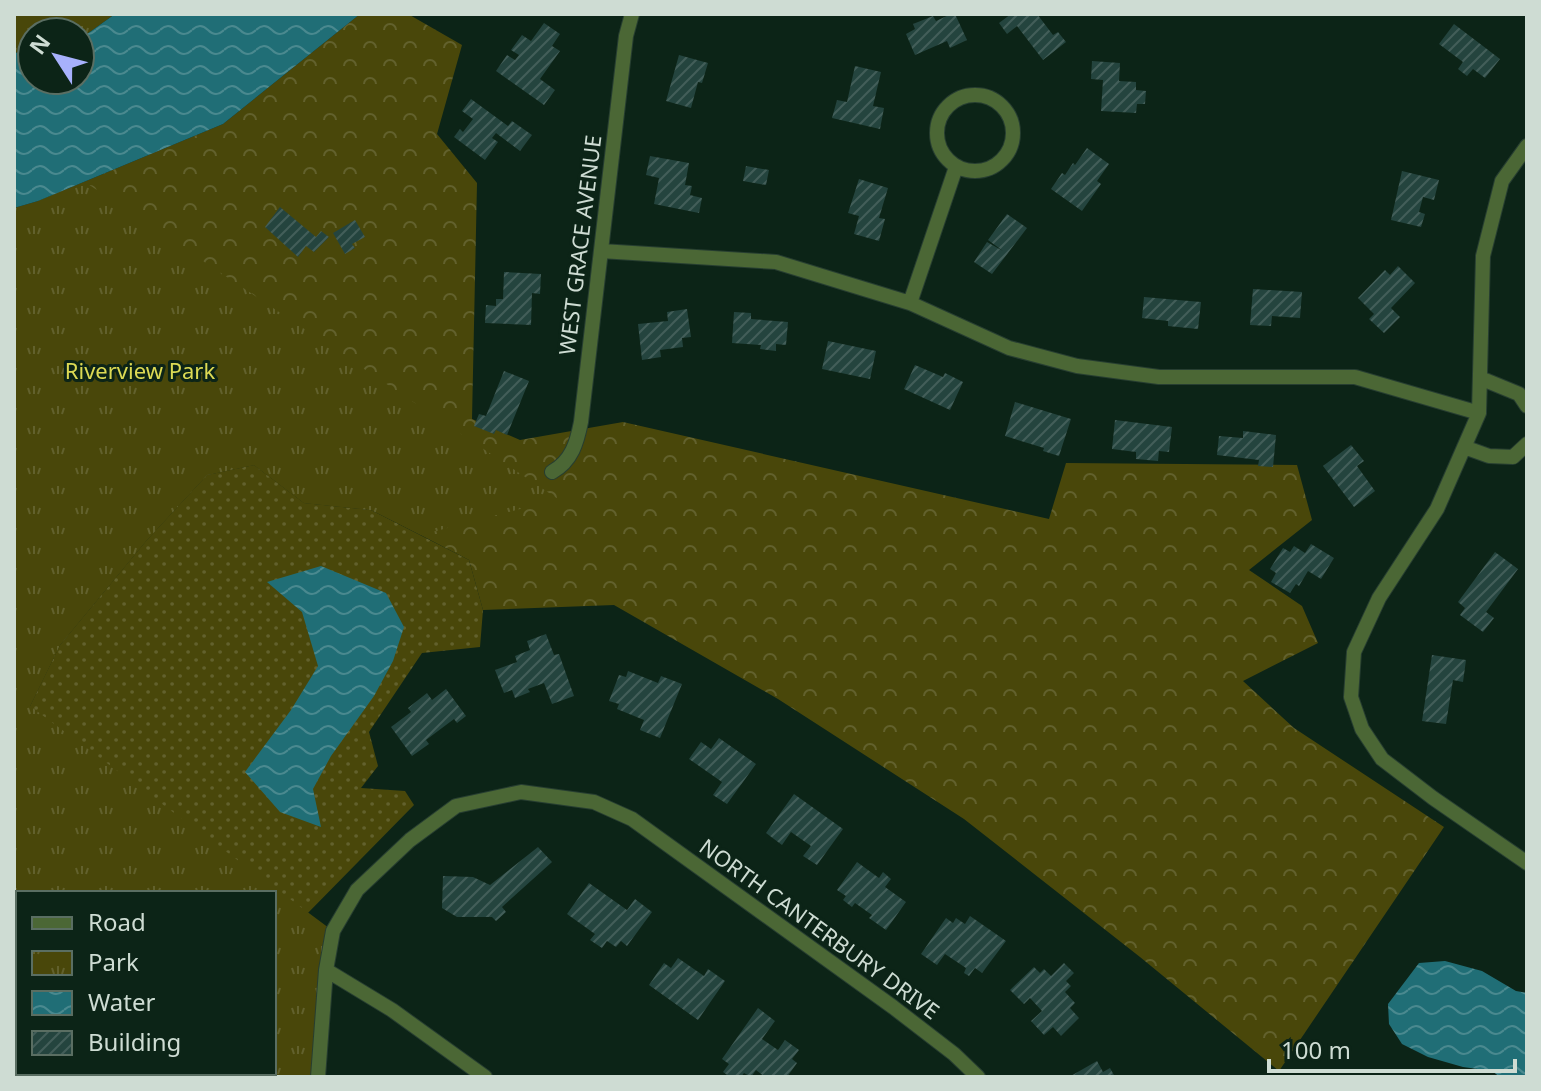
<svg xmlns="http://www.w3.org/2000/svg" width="1541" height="1091" font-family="'Noto Sans',sans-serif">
<defs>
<pattern id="grass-dots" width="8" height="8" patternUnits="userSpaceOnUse" patternTransform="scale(2)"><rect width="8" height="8" fill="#49470a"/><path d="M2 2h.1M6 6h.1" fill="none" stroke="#62612d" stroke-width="1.8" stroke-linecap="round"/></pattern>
<pattern id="forest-crowns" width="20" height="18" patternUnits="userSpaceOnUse" patternTransform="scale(2)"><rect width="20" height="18" fill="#49470a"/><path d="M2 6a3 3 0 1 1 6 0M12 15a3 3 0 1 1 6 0" fill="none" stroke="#62612d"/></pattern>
<pattern id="park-tufts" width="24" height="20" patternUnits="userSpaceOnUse" patternTransform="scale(2)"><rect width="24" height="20" fill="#49470a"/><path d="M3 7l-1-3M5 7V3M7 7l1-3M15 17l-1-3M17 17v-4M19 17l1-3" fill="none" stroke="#62612d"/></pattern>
<pattern id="water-waves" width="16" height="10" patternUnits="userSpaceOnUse" patternTransform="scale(2)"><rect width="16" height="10" fill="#206e76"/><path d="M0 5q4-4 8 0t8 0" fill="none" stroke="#4a898f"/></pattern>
<pattern id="building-hatch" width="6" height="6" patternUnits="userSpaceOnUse" patternTransform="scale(2)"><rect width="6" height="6" fill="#24443e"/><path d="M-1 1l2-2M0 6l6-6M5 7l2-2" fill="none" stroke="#435e59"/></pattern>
</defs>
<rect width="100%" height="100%" fill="#0c2417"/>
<path fill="url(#grass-dots)" d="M254,465L304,503L371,510L469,560L483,610L480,647L422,653L369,732L378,766L361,788L405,791L414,805L302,919L274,893H18L14,1061V702L30,706L60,645L146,541L207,475Z"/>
<path fill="url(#forest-crowns)" d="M360,14H408L462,45L437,134L477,183L472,419L520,440L623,422L1049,519L1066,463L1297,465L1312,520L1249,570L1302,606L1318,643L1243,681L1294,728L1444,827L1279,1071L1140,957L964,819L778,699L614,605L483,610L469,560L372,510L304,503L254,465L207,475L146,541L60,645L30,706L38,201L223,124Z"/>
<path fill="url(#park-tufts)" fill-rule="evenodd" d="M14,14H115L80,39V32H32V51L14,53Z
M85,182L558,499L421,535L371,510L304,503L254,465L207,475L146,541L60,645L30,706L333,931L318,1077H14V208L38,201ZM18,893H274V1073H18Z"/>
<path fill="url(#water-waves)" d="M115,14H360L223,124L38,201L14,208V53L32,51V80H80V39Z
M321,566L386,593L404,627L393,661L374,696L331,756L313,789L321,827L280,812L245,772L291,710L318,666L302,612L267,582Z
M1445,961L1482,971L1516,991L1527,993V1077H1500L1492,1071L1463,1067L1428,1057L1402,1044L1389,1024L1388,1004L1419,963Z"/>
<path fill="url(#building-hatch)" d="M951,14H955L967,40L950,48L947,41L915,55L906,34L915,29L913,24L933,16L936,21Z
M1011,14H1037L1053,35L1058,32L1066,42L1043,60L1017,26L1007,34L999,23Z
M544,23L560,34L552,46L560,51L540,79L555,90L544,105L496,71L507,55L515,60L519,55L511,50L522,35L531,41Z
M1454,24L1500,59L1485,78L1473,69L1467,76L1458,69L1463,62L1439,44Z
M679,55L708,63L702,83L698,82L691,108L666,101Z
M1092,61L1120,63L1119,81L1136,82V90L1146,91L1145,104H1137L1136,113L1101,111L1103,80L1091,79Z
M855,66L881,72L873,106L884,108L880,129L832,118L837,100L847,102Z
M471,99L508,126L512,121L532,135L520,151L496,133L492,138L498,142L485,160L454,137L460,129L463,132L473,119L462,111Z
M1087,148L1109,164L1097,181L1101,184L1082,211L1051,189L1062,173L1065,175L1073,163L1075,165Z
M650,156L689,163L685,185L692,186L690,195L702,198L699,213L654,204L659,178L646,175Z
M746,166L769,170L766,185L743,181Z
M1402,171L1439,180L1434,200L1423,197L1419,212L1425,214L1421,227L1391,220Z
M859,179L888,188L879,218L885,219L879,241L854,234L859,216L848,213Z
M280,207L316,237L321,231L329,237L314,252L306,246L298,257L265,227Z
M1007,214L1027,228L992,274L974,262L987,242L1003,251L988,240Z
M355,220L365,237L352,244L355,248L345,254L333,233Z
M1398,266L1415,283L1391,308L1400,317L1384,333L1369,319L1374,314L1358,298L1385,270L1390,275Z
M504,272L541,274L540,294L532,293L531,325L485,323L486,305L496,306V299H503Z
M1253,289L1302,292L1300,318L1272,316L1271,326L1250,325Z
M1144,297L1201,302L1198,329L1168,326V321L1142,318Z
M687,309L691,337L682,338L683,347L660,350L661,357L642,360L638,324L668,321L667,312Z
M734,312L751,313V319L788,322L786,345L776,344V351L760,349L761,345L732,343Z
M828,341L876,351L870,379L822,369Z
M915,365L943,377L945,373L963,382L950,410L904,389Z
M504,371L529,381L507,435L496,430L494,434L474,426L479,414L486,416Z
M1015,402L1071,419L1059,456L1043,451L1044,448L1005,436Z
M1115,420L1172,427L1169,452L1159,451L1158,461L1136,459V452L1112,449Z
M1243,431L1276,435L1273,467L1258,466L1259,460L1217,455L1219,436L1243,438Z
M1351,445L1364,461L1357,466L1375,491L1354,507L1323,466Z
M1311,544L1334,558L1321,579L1308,571L1299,586L1296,584L1290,593L1271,582L1276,573L1270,569L1283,548L1290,552L1294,546L1305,553Z
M1495,552L1518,569L1486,612L1494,618L1483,632L1460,615L1465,608L1458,602Z
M546,634L554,655L559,654L574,696L552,704L544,683L528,689L530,692L515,698L512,690L504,693L495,670L517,662L515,656L530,650L527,641Z
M1432,655L1466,660L1463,682L1453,680L1446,724L1422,721Z
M628,671L658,683L661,676L682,684L660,738L640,730L644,720L617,709L619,704L609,701L619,675L626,677Z
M446,689L466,716L457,723L454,719L426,740L429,744L412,756L391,727L411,712L408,708L427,693L432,700Z
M719,738L756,764L727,804L713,795L722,782L689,759L701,742L711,749Z
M794,794L843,829L817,865L803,856L811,846L791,832L782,845L766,833Z
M538,847L552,862L502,907L506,912L496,921L492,917H457L442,908L443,876L473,877L490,885Z
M857,862L879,878L883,872L891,879L885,887L906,902L886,930L869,918L872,915L855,903L852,907L843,900L846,896L837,890Z
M589,883L627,910L635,899L652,912L627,946L621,941L616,947L607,941L602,948L590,940L595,934L567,914Z
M970,916L1006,941L982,973L975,968L969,976L964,973L966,968L945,954L937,965L921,954L946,918L953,923L956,918L965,924Z
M678,958L704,976L708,969L725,981L698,1020L649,985L664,963L671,968Z
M1064,963L1074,973L1066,981L1071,986L1065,992L1075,1003L1070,1008L1079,1018L1061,1036L1053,1027L1044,1035L1031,1021L1042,1011L1030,998L1024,1004L1010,990L1034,967L1040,973L1044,969L1051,976Z
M758,1008L775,1021L762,1039L778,1050L785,1040L799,1050L792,1059L797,1063L787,1077H765L756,1070L751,1077L744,1073L741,1077H730L723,1072L729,1064L722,1059Z
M1097,1061L1103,1072L1110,1068L1115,1077H1069Z"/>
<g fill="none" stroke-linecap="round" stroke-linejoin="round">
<g stroke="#273e31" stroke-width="16">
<path id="street" d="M937 133a38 38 0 1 1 76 0a38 38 0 1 1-76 0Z
M1527,146L1502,181L1483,256L1479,413L1437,509L1379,598L1354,652L1351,697L1362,729L1382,759L1433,798L1527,863
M601,251L776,262L910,303L1009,348L1077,366L1159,377H1355L1479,413
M910,303L956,167
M1480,378L1519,394L1527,406
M1464,447L1489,456L1513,457L1527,444
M552,472C572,461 577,442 581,422L626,36L632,14
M326,970L392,1010L485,1077
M318,1077L326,970L333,931L357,890L410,840L456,806L521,792L594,802L632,819L893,1007L954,1054L978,1077"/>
</g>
<use href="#street" stroke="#4b6735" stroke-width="14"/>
</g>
<g text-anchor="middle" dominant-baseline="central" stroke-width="6" stroke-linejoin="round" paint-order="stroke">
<g font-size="22" fill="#cedcd3" stroke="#0c2417">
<text transform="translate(579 245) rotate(-83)">WEST GRACE AVENUE</text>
<text transform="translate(820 928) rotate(36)">NORTH CANTERBURY DRIVE</text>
</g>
<g font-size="22" fill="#dcda54" stroke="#0c2417">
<text x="140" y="370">Riverview Park</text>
</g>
</g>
<rect width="1541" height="1091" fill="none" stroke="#cedcd3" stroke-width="32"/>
<rect x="16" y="891" width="260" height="184" fill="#0c2417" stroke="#5a6e62" stroke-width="2"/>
<rect x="32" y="917" width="40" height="12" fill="#4b6735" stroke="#5a6e62" stroke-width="2"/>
<text x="88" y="931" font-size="24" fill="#cedcd3">Road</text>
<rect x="32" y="951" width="40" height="24" fill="url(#park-tufts)" stroke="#5a6e62" stroke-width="2"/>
<text x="88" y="971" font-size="24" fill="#cedcd3">Park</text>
<rect x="32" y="991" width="40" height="24" fill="url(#water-waves)" stroke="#5a6e62" stroke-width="2"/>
<text x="88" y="1011" font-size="24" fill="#cedcd3">Water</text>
<rect x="32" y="1031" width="40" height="24" fill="url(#building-hatch)" stroke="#5a6e62" stroke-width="2"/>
<text x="88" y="1051" font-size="24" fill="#cedcd3">Building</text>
<g transform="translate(56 56) rotate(306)"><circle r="38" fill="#0c2417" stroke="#5a6e62" stroke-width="2"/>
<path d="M0-6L14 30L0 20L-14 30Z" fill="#a7b1fc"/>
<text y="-12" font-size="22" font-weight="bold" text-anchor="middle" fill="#cedcd3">N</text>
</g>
<path d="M1269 1059v12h246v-12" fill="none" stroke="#cedcd3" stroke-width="4"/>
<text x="1281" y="1059" font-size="24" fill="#cedcd3" stroke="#0c2417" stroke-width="6" paint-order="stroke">100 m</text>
</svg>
